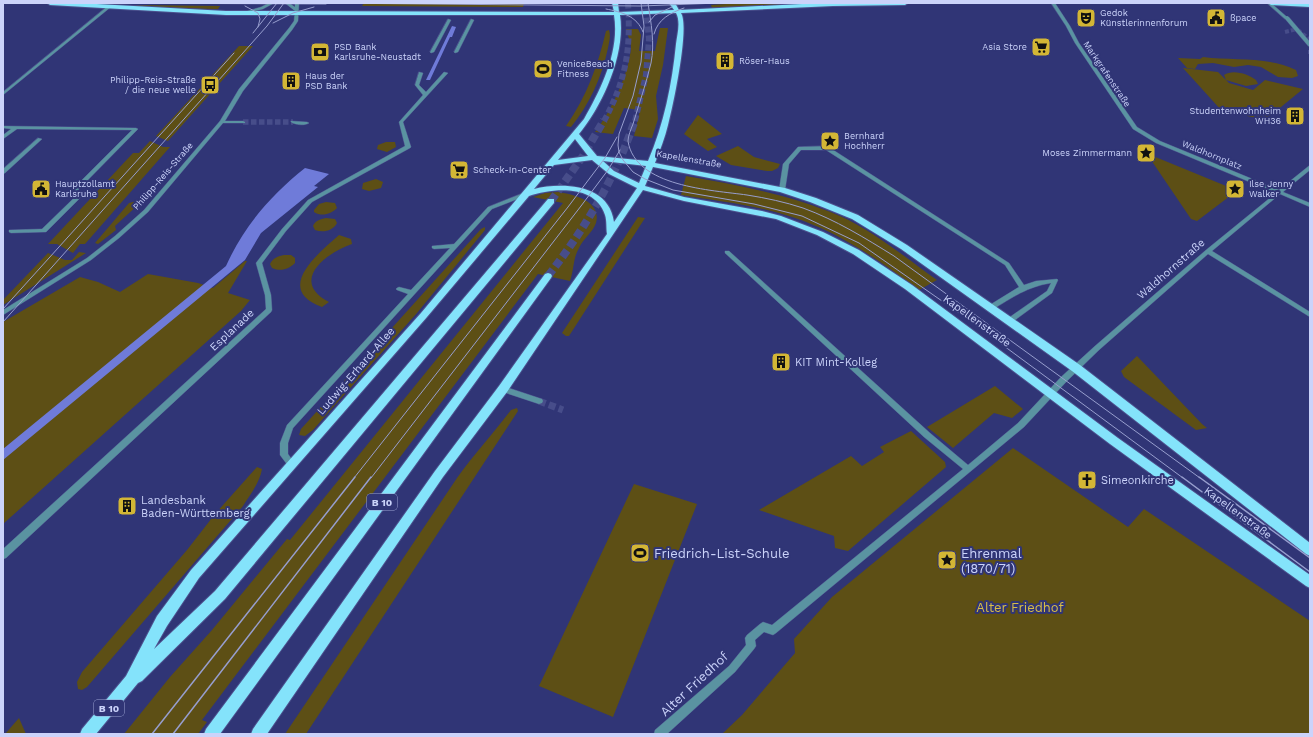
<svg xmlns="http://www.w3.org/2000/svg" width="1313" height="737" font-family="'Work Sans',sans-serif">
<rect width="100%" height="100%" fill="#303576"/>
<path fill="#5d4f15" d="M364,3H524L523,7L362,6Z
M741,3H823L712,8L711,5Z
M135,5L220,6L218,9L164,8L134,6Z
M660,28H668L663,65L656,96L658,119L652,138L634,136L640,110L624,108L613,134L595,132C611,111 629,74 631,47C631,41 627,35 626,29H638L641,35L639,51H655Z
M609,30C611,37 609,42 608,48C602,77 589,105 571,127L566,126C587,96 598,65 606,31Z
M239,46H253L168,141L156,136Z
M1203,57C1234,61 1267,56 1296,70L1298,76L1292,78L1278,77L1261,67L1248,65L1234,67L1213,63L1198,64L1195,69L1187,68L1178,58L1200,59Z
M1183,68L1218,72L1226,80L1224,75C1233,69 1248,74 1256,80L1258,84L1246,86L1226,80L1229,83L1253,90L1265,80L1303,89L1265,120L1221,110Z
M698,115L722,134L707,139L717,147L708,151L684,134Z
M150,141L163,147H170L85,244H80L73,253L57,244H48L133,153H139Z
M386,142H395L396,147L387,152L377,149L378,145Z
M738,146L754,157L780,164L778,168L772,171H767L731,165L716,156Z
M1153,156L1231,188L1234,190V193L1197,221L1191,219L1149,157Z
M686,176C738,185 791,195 840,216C875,232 906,258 937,280L919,290C879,260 839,232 792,217C756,205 718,201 681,195Z
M376,179L383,182L381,188L369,191L362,189L363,183Z
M558,192C573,194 602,201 596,223C593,232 583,239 579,248C573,258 574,270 570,281L538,274L202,720L207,722L198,734H124L170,677L212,630L287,539L290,540L563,203L533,197L545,193Z
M149,198L147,201L140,203L115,226L116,230L98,244L95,243L129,203Z
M326,202L335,203L337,208C331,214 322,217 314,212V210L319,204Z
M638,217L645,218L569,336H566L562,333Z
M326,218L335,219L337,223C333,231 323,233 315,230L313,226C315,221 320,219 326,218Z
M485,227V230L417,313L313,430L305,436L299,435L301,429L481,229Z
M339,235L351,239L352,244C326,253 289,281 329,302L322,307C273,289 319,253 339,235Z
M79,252L86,253L3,305V300L48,253L65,260H72Z
M284,255H291L295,258V263C289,269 281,272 272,268L270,264C273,258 278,256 284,255Z
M245,261H247L228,293L250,300L241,311L3,524V322L80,277L98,282L120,292L148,274L198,283L213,288Z
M1137,356L1202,424L1207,428L1196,430L1124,377L1121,371Z
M995,386L1023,409L1012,418L994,413L953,448L927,427Z
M517,408L518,411L306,734H285L457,478C474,454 494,433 511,410Z
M911,431L945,462L946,467L848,551L835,548L834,536L759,510L851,456L862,466L884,452L880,447Z
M1013,448L1128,527L1144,509L1310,621V734H722L742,715L795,653L794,639L832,597Z
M257,467L262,469C260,482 250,495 243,506L87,687L82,690L78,689L77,682L82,672L187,550L215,514Z
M634,484L697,504L613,717L539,686Z
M19,718L26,734H5Z"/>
<path fill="#6f7bd9" d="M452,26L456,27L452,37H450L430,80H426Z
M305,168L329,174L314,186L318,187L261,233L245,260L3,460V449L226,266C244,226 271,195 305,168Z"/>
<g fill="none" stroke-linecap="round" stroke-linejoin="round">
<path stroke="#474d8a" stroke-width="4" stroke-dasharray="4 2" stroke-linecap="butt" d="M1298,30L1310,40
M1285,32L1297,29
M1308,52H1310"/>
<path stroke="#474d8a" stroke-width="5.5" stroke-dasharray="5.5 2.5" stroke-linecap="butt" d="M243,122H293"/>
<path stroke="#474d8a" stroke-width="7" stroke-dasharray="7 3.5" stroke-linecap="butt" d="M539,401L563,410"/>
<path stroke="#474d8a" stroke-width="6" stroke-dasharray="6 3" stroke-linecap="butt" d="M604,121C626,80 631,50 628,3
M635,121L646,75L649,39L645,3"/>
<path stroke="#474d8a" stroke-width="8" stroke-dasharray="8 4" stroke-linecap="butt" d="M551,201L583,156L604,120
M548,276C586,227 615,179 635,120"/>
<g stroke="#4c518e" stroke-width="1">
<path id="minor" d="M269,3H274L263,9L242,14L240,13L261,7Z
M285,3H289L295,7V3H299L298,21L292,30L243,91L225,121H243L245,122V123H223L148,212L119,238L91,260L3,315V310L87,258L115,236L144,210L220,121L239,89L289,28L294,21L295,11Z
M1051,3H1055L1070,26L1079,43L1137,127L1160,141L1279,190L1310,165V170L1283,192L1310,203V207L1280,194L1212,251L1310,312V317L1208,254L1099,350L1067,381L1024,427L776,633L773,635L764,632L755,640L756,646L754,649L735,672L667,734H654L655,730L729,666L746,645L745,638L747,635L760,624L763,622L772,625L963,469L924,437L725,253V251H729L930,433L968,465L1018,423L1061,377L1095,346L1206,250L1276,193L1156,143L1133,129L1075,43L1066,26Z
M1267,3H1271L1287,17V19H1285Z
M109,5L112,6L3,95V92Z
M448,19L451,20L434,52L431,53L430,52Z
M471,19L474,20L458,52L455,53L454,52Z
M419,72L423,73L419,85L426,92L444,72L448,73L403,122L411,147L410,148L312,202L286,231L262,263L271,295L272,310L271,312L6,558L3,559V549L266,309L265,295L256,263L282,229L308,200L405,146L399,122L423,95L415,85Z
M291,121L307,122L309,123C305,126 295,125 291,122Z
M3,126L136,128L138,129L76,192H81L84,194L46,232L11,233L9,232V230L42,229L76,196L69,195V193L132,130L17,129L3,139V135L11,129L3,128Z
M38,138L42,139L5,173L3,174V169Z
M827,146L1009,263L1024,285L1036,281L1057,279L1058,280L1052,293L1011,323H1007L1006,321L1007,319L1047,291L1051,283C1027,287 1013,297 992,310H988L987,308L988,306L1019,287L1005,265L826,150H801L789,164L785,190L782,192L780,191L779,190L783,164L798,147Z
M526,192L528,193V195L492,209L293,428L288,443V454L296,465L295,467L292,468L289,467L280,455V443L287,425L408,294L397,290L396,289L397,288L399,287L411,290L450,248L434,249L432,248V246L454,244L488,207Z
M503,386L542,399L543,401L542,403L539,404L500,391L499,389L500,387Z"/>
</g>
<g stroke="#4c518e" stroke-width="2">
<path id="major" d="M47,3H78L226,11L590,12H614L612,3H618L619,12L674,10L669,3H675L679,10L822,3H908L905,5L833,6L681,13C690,27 673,106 668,125C665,138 660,150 655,163L785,188L816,198L858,215L907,245L1080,365L1310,543V556L1306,554L1072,371L901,249L852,219L810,202L780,192L653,167L645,186L684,197L762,211L781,216L823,232L859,250L912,285L1118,438L1310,575V588L1306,586L1110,444L905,289L853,254L817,235L776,219L684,201L643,190L507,392L443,477L267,734H251L253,729L435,471L499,386L607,234C606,228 607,221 605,215C595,184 553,188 529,196L427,317L199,578L167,626L154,649L215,591L548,199H554V203L225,599L142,681L138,683L96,734H80L82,729L126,676L157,616L191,570L421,313L584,119C601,89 620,51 614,15H226L50,5ZM676,13C681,22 677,35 676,44C672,84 664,124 648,161L597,156L579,134C603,105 626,53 620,15ZM575,139L588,156L558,160ZM592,160L609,174L637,188L614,222C609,184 563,182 534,189L554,165ZM603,161L646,166L639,183L614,171Z
M1268,3H1310V7L1271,5Z
M548,273L551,274L552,276L551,278L220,734H204L206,729L545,274Z"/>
</g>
<use href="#minor" fill="#5a93a1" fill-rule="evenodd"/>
<use href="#major" fill="#84e3fb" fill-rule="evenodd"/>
<path stroke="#979ece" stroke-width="1" d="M81,3L326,4
M321,3L641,6L719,3
M641,3L644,26L641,62L633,96L619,134L618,145L619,152L623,160L633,172L645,179L673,190L754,204L802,216L859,243L962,315L1183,478
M648,3C651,23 655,43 651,63C646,84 639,104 633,124C631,129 628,136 628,141C635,187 712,190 747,195C766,198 785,202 803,208C836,220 865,238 894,256L1200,478
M245,6L258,13L260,19L258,27
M606,9C622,12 637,16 643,32
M649,22L655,15L672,7
M273,23L293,13L314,7
M253,33L277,3
M654,34C658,19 670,13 684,8
M3,309L234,53
M3,322L267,26L284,3
M354,478L568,207L605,158L617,137
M371,478L581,206L608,170L620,150"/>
<path stroke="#979ece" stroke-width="1.5" d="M1182,477L1310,572
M1199,477L1310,558
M152,734L355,477
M173,734L371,477"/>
<g stroke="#4c518e" stroke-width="5" stroke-linecap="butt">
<path id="minor-bridge" d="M1287,18L1310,45"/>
</g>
<use href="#minor-bridge" stroke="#5a93a1" stroke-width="4"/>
</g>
<defs>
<g id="theatre-square" transform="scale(1)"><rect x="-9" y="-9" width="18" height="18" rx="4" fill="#d3b635" stroke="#303576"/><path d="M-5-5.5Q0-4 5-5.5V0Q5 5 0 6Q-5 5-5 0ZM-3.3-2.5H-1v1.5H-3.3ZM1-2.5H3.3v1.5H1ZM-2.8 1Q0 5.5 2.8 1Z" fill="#111"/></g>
<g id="civic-square" transform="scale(1)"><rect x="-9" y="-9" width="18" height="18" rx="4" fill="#d3b635" stroke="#303576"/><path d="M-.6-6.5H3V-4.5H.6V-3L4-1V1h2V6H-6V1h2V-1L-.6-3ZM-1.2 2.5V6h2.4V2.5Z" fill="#111"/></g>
<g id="supermarket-square" transform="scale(1)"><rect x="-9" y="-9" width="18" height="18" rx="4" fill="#d3b635" stroke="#303576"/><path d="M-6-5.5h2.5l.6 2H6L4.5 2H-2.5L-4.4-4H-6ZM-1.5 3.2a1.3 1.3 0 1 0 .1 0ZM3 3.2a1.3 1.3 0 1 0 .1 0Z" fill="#111"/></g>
<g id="bank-square" transform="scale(1)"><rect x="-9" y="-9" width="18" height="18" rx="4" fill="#d3b635" stroke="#303576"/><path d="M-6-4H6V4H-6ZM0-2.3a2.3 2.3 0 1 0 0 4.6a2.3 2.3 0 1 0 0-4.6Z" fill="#111"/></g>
<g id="building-square" transform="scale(1)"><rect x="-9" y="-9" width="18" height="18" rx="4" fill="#d3b635" stroke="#303576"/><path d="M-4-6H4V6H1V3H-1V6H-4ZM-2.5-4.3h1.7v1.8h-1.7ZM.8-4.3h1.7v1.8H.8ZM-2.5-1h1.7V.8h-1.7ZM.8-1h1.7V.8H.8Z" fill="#111"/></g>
<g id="stadium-square" transform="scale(1)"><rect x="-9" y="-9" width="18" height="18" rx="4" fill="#d3b635" stroke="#303576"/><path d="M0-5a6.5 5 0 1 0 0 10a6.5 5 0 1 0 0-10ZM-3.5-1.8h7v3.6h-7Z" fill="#111"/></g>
<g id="bus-square" transform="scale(1)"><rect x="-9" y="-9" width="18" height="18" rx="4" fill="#d3b635" stroke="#303576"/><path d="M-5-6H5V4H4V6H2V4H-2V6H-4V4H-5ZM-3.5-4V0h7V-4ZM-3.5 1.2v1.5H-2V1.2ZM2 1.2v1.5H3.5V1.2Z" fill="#111"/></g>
<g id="sight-square" transform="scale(1)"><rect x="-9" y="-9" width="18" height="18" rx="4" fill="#d3b635" stroke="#303576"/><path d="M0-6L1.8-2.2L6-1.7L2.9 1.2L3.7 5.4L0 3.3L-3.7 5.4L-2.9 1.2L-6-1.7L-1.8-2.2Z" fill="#111"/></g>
<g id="church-square" transform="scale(1)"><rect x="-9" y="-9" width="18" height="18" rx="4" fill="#d3b635" stroke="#303576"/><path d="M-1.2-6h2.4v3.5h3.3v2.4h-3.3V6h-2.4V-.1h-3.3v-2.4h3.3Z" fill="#111"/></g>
</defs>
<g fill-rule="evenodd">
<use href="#theatre-square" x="1086" y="18"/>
<use href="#civic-square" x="1216" y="18"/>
<use href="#supermarket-square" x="1041" y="47"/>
<use href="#bank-square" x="320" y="52"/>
<use href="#building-square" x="725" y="61"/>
<use href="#stadium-square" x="543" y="69"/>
<use href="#building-square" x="291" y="81"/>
<use href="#bus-square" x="210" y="85"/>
<use href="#building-square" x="1295" y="116"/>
<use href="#sight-square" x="830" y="141"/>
<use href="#sight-square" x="1146" y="153"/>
<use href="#supermarket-square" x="459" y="170"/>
<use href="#civic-square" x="41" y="189"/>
<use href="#sight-square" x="1235" y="189"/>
<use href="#building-square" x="781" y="362"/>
<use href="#church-square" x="1087" y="480"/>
<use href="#building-square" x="127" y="506"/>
<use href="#stadium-square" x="640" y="553"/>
<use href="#sight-square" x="947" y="560"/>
</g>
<g text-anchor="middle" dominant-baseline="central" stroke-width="4" stroke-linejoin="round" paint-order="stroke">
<g font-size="9" fill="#cbd3fa" stroke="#303576" text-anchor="start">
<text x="1100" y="13">Gedok<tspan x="1100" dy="10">Künstlerinnenforum</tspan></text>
<text x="1230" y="18">ßpace</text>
<text x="334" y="47">PSD Bank<tspan x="334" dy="10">Karlsruhe-Neustadt</tspan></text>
<text x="1027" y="47" text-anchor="end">Asia Store</text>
<text x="739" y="61">Röser-Haus</text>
<text x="557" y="64">VeniceBeach<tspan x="557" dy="10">Fitness</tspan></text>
<text x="305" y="76">Haus der<tspan x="305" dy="10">PSD Bank</tspan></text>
<text x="196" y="80" text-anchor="end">Philipp-Reis-Straße<tspan x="196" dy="10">/ die neue welle</tspan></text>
<text x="1281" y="111" text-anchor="end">Studentenwohnheim<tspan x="1281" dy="10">WH36</tspan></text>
<text x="844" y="136">Bernhard<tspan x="844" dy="10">Hochherr</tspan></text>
<text x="1132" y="153" text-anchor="end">Moses Zimmermann</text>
<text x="473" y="170">Scheck-In-Center</text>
<text x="55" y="184">Hauptzollamt<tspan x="55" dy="10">Karlsruhe</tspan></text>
<text x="1249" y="184">Ilse Jenny<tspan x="1249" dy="10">Walker</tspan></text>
</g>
<g font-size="9" fill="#cbd3fa" stroke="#303576">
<text transform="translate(1107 74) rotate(56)">Markgrafenstraße</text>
<text transform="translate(1212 155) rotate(22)">Waldhornplatz</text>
<text transform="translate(689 159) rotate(10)">Kapellenstraße</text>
<text transform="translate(163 176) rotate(-49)">Philipp-Reis-Straße</text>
</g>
<g fill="#303576" stroke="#9ca4d2" stroke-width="1">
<rect x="367" y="494" width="30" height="16" rx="3"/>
<rect x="94" y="700" width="30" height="16" rx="3"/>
</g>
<g font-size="10" font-weight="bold" fill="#cbd3fa">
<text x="382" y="502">B 10</text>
<text x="109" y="708">B 10</text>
</g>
<g font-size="11" fill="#cbd3fa" stroke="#303576">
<text transform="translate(1171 269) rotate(-41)">Waldhornstraße</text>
<text transform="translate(977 321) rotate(36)">Kapellenstraße</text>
<text transform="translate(232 330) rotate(-43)">Esplanade</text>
<text transform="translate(356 371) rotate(-49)">Ludwig-Erhard-Allee</text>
<text transform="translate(1238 513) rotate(36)">Kapellenstraße</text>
</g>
<g font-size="11" fill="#cbd3fa" stroke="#303576" text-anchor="start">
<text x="795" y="362">KIT Mint-Kolleg</text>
<text x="1101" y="480">Simeonkirche</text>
<text x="141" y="500">Landesbank<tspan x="141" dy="13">Baden-Württemberg</tspan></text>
</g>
<g font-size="13" fill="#cbd3fa" stroke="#303576" text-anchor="start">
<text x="654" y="553">Friedrich-List-Schule</text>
<text x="961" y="553">Ehrenmal<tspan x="961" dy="15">(1870/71)</tspan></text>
</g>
<g font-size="13" fill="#d8bd47" stroke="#303576">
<text x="1020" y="607">Alter Friedhof</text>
</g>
<g font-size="13" fill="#cbd3fa" stroke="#303576">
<text transform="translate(694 684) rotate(-43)">Alter Friedhof</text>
</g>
</g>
<rect width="1313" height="737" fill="none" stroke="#cbd3fa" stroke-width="8"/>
</svg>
